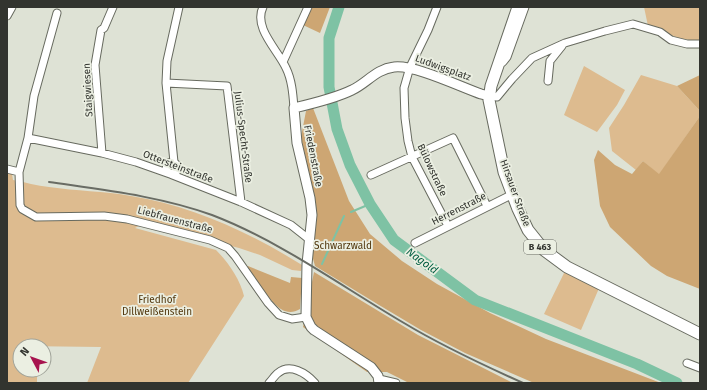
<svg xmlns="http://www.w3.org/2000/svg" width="707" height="390" font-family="'Fira Sans',sans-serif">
<rect width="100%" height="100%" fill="#dee2d5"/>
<path fill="#ddbb8f" d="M644,7H700V41L681,39L648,26Z
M584,66L625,90L617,105L597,132L564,115Z
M641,75L677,86L700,111V116L659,175L643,161L636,170L612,151L609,128L624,105Z
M7,172L12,174L13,180C25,182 37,186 49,187C76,191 104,191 131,196C192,206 249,232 302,265L301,271L292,270L260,255L239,248L143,224L135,228L216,250C228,262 240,279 244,296L188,383H87L101,347L20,346V370H37V383H7Z
M566,269L600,286L581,330L544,314Z"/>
<path fill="#cda673" d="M311,7H330L320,33L303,25Z
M700,75V88L699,89L700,94V111L677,86Z
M313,108L349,201L370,234L402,261L437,284L490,313L546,339L661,383H534L465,353L421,330L379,305L315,266L312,255L315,201L301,137L306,111Z
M700,116V289L667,276L651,266L610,227L600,206L594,160L598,150L615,165L632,174L643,161L659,174Z
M248,266L290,283L291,277L302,278L300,309C295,312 290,313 285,311C275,309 254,279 247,269Z
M314,272L418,335L513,383H409L387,372H367L303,327Z"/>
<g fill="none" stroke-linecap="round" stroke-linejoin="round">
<path stroke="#7ec2a4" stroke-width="2" d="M351,212L370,204
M322,264L344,216"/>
<path stroke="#7ec2a4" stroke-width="11" d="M339,7L329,38V87L337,129L350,165L370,204L394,240L475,300L637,364L677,383"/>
<g stroke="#676a5f" stroke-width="9">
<path id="minor" d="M263,7C253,28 278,50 286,68C292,80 293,95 294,108
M437,7L428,30L410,67L404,88L405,118L408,141L412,157L448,226
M7,16L12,7
M283,62L308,7
M503,62L507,57L525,7
M548,81L550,61L562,46
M166,83L227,86L241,202
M489,96L497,97L512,79L532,58L565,43L605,31L633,24L660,32L671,40L687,44H700
M28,138L34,96L57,13
M102,153L95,65L101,30L104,28L113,7
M174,162L168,163C165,168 166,170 170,174L175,173L177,171L178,166L174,162L166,83L167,61L179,7
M7,169L19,172
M371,175L453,138L487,206
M415,243L513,194
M306,317L292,319L279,315L268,303L235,256L228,248L210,240L127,219L104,216L36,217L22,209L20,205L19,172L28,138L102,153L136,162L170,174L241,202L291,225L310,240
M687,363L700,368
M379,379L396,383
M269,383C272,380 275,375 278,373C290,363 306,373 315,383"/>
</g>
<g stroke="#676a5f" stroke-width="11">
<path id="tertiary" d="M379,383L378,376L371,367L314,330L311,327L306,317L307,264L312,215L310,198L297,143L294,108C311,104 336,98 352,90C367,83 376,69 394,67C413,64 461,87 481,94L489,96"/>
</g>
<g stroke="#676a5f" stroke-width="13">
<path id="primary" d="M518,7L491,86L489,100L504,172L518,209L528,230L544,250L567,267L700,334"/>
</g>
<use href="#minor" stroke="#fff" stroke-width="7"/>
<use href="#tertiary" stroke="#fff" stroke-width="9"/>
<use href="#primary" stroke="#fff" stroke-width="11"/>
<path stroke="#696c64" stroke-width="2" d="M49,182C104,190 159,196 212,215C280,241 341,286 404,323C442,346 483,365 523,383"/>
</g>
<g text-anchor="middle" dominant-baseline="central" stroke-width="3.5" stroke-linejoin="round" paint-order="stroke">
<rect fill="#ebefe2" stroke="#6a6c65" stroke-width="1" x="524" y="240" width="32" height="14" rx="3"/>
<g font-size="9" font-weight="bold" fill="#32342f">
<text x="540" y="247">B 463</text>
</g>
<g font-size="10" fill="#32342f" stroke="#ebefe2">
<text transform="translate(443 68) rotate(20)">Ludwigsplatz</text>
<text transform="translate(88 90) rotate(-93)">Staigwiesen</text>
<text transform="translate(243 137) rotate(83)">Julius-Specht-Straße</text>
<text transform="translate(313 156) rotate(79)">Friedenstraße</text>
<text transform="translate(178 167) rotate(21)">Ottersteinstraße</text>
<text transform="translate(432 170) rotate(65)">Bülowstraße</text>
<text transform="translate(515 193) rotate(70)">Hirsauer Straße</text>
<text transform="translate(459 209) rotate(-27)">Herrenstraße</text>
<text transform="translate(175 220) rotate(15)">Liebfrauenstraße</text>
</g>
<g font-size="10" fill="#50350b" stroke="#ebefe2">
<text x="343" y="246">Schwarzwald</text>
<text x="157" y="300">Friedhof<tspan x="157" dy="12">Dillweißenstein</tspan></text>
</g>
<g font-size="11" font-style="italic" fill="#005d41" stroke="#ebefe2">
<text transform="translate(422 261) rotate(36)">Nagold</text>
</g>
</g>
<rect width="707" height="390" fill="none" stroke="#32342f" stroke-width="16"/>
<g transform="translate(32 358) rotate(311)"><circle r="19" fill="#ebefe2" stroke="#a1a49a"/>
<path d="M0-3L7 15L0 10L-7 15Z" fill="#a7134e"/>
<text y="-6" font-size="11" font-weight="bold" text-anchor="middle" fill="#32342f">N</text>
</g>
</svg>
